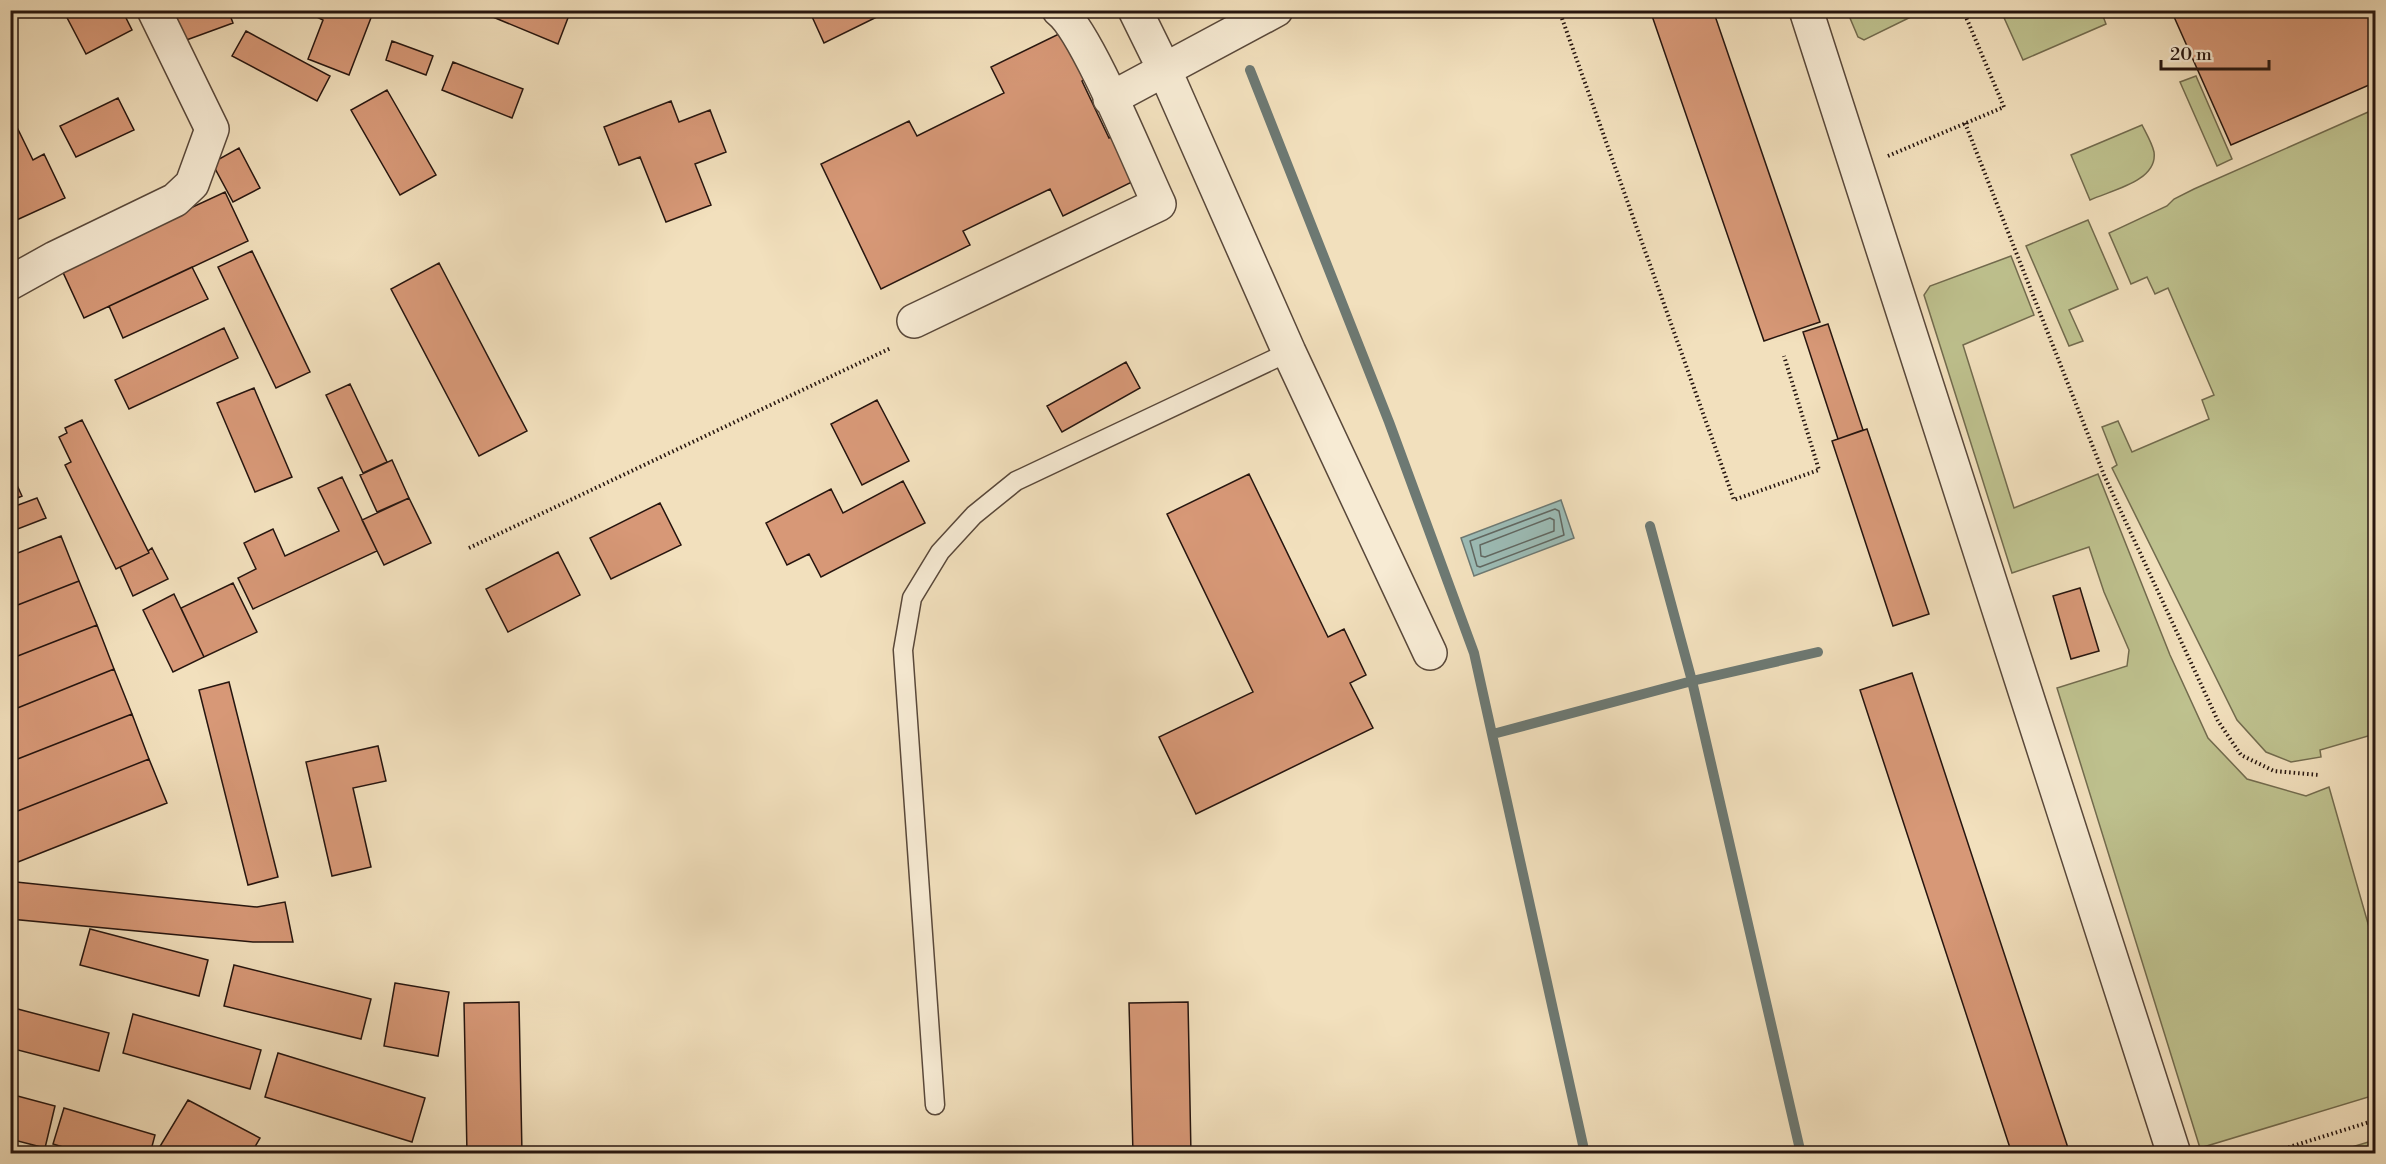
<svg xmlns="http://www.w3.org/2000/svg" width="2386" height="1164" font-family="'Libre Bodoni',serif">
<rect width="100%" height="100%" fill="#f2e0bd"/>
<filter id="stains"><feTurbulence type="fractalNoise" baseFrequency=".00333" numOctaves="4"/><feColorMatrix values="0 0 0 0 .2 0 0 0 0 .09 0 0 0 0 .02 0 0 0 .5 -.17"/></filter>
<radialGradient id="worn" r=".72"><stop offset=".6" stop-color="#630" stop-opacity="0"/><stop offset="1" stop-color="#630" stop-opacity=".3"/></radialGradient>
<path fill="#bec18e" stroke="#726b4e" stroke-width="1.5" d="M1847,11V10L1923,11L1864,40L1858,37Z
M2001,11H2101L2106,24L2023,60Z
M2196,76L2232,159L2217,166L2180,82Z
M2375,109V734L2320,750L2321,757L2291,762L2266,752L2237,720L2112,468L2117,465L2102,427L2118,421L2132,452L2209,419L2202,400L2214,395L2168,288L2155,294L2147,277L2131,284L2109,233L2167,206L2174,199L2194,189Z
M2142,125C2146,133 2152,143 2154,152C2158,181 2112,190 2090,200L2071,155Z
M2088,220L2118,289L2069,310L2083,341L2069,346L2026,246Z
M2011,256L2034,315L1963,345L2014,508L2098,474L2170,655L2208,738L2247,779L2306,796L2329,787L2375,948V1095L2200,1148L2057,688L2127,666L2129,650L2104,592L2089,547L2012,573L1924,295L1930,286Z
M2375,1140V1153H2332Z"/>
<path fill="#9cbcb6" stroke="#6d7973" stroke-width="1.5" d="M1561,500L1574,538L1474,576L1461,538Z"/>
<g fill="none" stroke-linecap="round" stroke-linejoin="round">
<path stroke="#616862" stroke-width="1.5" d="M1555,509L1559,511L1564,535L1480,567L1477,566L1470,541Z
M1550,518L1554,520V531L1485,557L1481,556L1480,545Z"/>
<path stroke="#6d7973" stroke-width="10" d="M1250,70L1389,422L1474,653L1585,1154
M1650,526L1692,681L1801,1154
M1493,734L1692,681L1818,652"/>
</g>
<path fill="#d79877" stroke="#26150f" stroke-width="1.5" d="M63,10H122L132,30L86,54Z
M175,10H228L233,23L181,42L171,12Z
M300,10H319L317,17Z
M319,10H374L349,75L308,59L323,20L317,17Z
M476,10H571L558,44Z
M809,10H891L824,43Z
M1650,10H1713L1820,322L1764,341Z
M2171,10H2376V82L2231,145Z
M246,31L330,76L317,101L232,56Z
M1065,31L1088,78L1082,81L1109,138L1116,135L1138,179L1063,216L1050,189L963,231L970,245L881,289L821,164L909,121L917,136L1004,93L991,67Z
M392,41L433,56L426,75L386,60Z
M453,62L523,89L512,118L442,90Z
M387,90L436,175L400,195L351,110Z
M118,98L134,130L76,157L60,126Z
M671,101L679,122L710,110L726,152L695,164L711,205L666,222L640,157L619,165L604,127Z
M10,113L33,160L44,154L65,198L10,223Z
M239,148L260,188L233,202L212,163Z
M225,192L248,241L84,318L61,268Z
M252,251L310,372L276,388L218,267Z
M439,263L527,431L479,456L391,289Z
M192,267L208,299L123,338L109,306Z
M1828,324L1863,430L1838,439L1803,332Z
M224,328L238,358L129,409L115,380Z
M1126,362L1140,388L1062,432L1047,406Z
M350,384L387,462L363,473L326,395Z
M254,388L292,477L255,492L217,403Z
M877,400L909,461L862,485L831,424Z
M82,420L149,553L116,569L65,465L71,462L59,437L67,433L65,428Z
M1867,429L1929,614L1893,626L1832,441Z
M392,460L409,498L377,512L360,475Z
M10,470L22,496L10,501Z
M1249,474L1328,637L1344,629L1366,675L1350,683L1373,728L1196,814L1159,737L1253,692L1167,514Z
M342,477L377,551L253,609L238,578L256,569L244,543L273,529L285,556L339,531L318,488Z
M903,481L925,523L821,577L809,554L787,565L766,523L831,489L843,513Z
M37,498L46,518L10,532V508Z
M409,498L431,543L384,565L362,520Z
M660,503L681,545L611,579L590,538Z
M61,536L79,581L10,608V556Z
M152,548L168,579L133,596L120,567L149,553L148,551Z
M558,552L580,595L508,632L486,589Z
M79,581L97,625L10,659V608Z
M233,583L257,632L204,657L181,608Z
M2080,588L2099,651L2071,659L2053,596Z
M174,594L204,657L173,672L143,610Z
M97,625L114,669L10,711V659Z
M114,669L132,714L10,762V711Z
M1912,673L2070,1154H2012L1860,690Z
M229,682L278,877L248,885L199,690Z
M132,714L149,759L10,814V762Z
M378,746L386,781L353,788L371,867L332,876L306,762Z
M149,759L167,803L18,862L10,843V814Z
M16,882L257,907L285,902L293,942H253L10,919V884Z
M90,929L208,960L199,996L80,965Z
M234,965L371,999L361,1039L224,1006Z
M395,983L449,992L438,1056L384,1046Z
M519,1002L522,1154H467L464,1003Z
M1188,1002L1191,1154H1133L1129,1003Z
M10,1007L109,1033L99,1071L10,1048Z
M133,1014L261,1050L250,1089L123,1053Z
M278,1053L425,1098L412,1142L265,1097Z
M10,1094L55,1106L45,1148L10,1139Z
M188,1100L260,1138L252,1152L255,1154H168L159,1148Z
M64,1108L155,1135L150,1154H86L53,1144Z"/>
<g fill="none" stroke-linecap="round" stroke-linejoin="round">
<g stroke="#59483a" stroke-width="21">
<path id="lane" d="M935,1105L903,650L912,598L940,552L974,515L1016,481L1289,352"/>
</g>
<g stroke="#59483a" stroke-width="36">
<path id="street" d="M1135,10L1165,71L1289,352L1430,653
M1806,10L2174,1154
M1110,99L1276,10
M10,283L55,258L175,200L192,184L212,129L154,10
M914,321L1159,204C1141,166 1086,30 1059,10"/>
</g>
<path stroke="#26150f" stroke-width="4" stroke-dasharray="1.5 3" stroke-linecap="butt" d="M1559,10L1734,500L1819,470L1784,356
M1965,123L2104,475L2218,721L2241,755L2274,771L2319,775
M1888,156L2004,107L1963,10
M469,548L891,348
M2267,1154L2376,1120"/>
<use href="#lane" stroke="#f7ebd4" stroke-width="18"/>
<use href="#street" stroke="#f7ebd4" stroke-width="33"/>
</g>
<rect width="2386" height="1164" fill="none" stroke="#f2e0bd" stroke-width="36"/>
<rect x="12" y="12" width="2362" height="1140" fill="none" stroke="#26150f" stroke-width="3"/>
<rect x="18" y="18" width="2350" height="1128" fill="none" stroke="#26150f" stroke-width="1.5"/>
<path d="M2161 60v9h108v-9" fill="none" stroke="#26150f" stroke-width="3"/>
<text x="2170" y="60" font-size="18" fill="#26150f" stroke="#f7ebd4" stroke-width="4.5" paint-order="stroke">20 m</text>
<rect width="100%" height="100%" filter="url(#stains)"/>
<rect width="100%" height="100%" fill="url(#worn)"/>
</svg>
